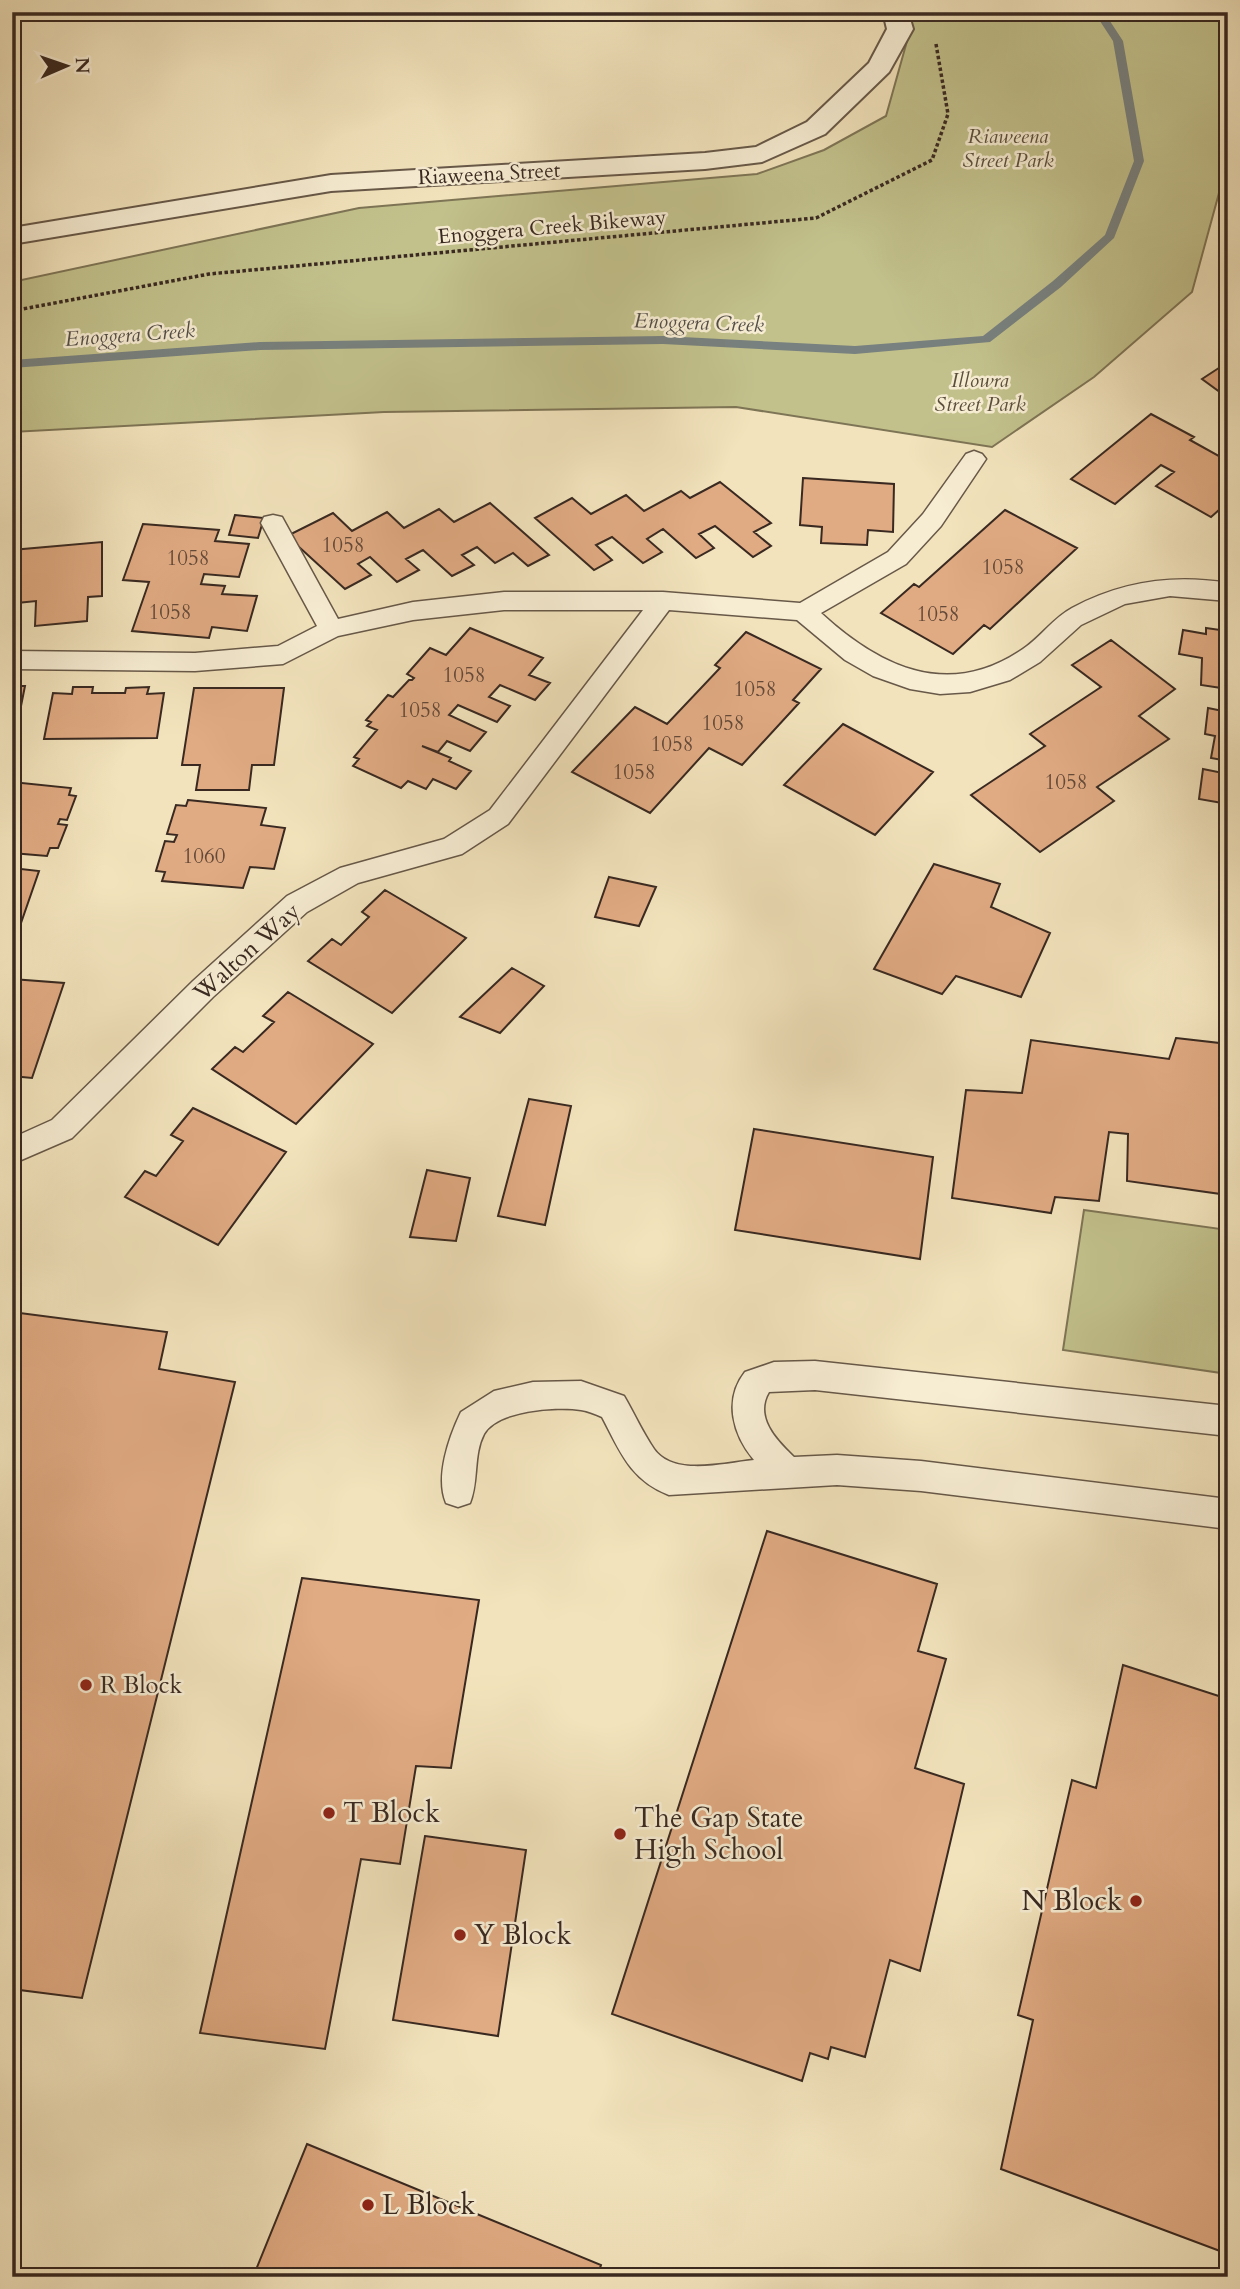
<svg xmlns="http://www.w3.org/2000/svg" width="1240" height="2289" font-family="Cardo,serif">
<rect width="100%" height="100%" fill="#f2e3bc"/>
<filter id="stains"><feTurbulence type="fractalNoise" baseFrequency=".00286" numOctaves="4"/><feColorMatrix values="0 0 0 0 .2 0 0 0 0 .09 0 0 0 0 .02 0 0 0 .5 -.17"/></filter>
<radialGradient id="worn" r=".72"><stop offset=".6" stop-color="#630" stop-opacity="0"/><stop offset="1" stop-color="#630" stop-opacity=".3"/></radialGradient>
<path fill="#c2c18c" stroke="#7e7556" stroke-width="2" d="M907,12H1218L1228,96V160L1192,292L1094,377L992,447L736,407L384,412L12,432V282L359,208L757,174L824,150L886,116L909,34Z
M1084,1210L1228,1230V1374L1063,1350Z"/>
<g fill="none" stroke-linecap="round" stroke-linejoin="round">
<path fill="#78817f" fill-rule="evenodd" d="M1094,12H1104L1123,41L1144,161L1114,238L1061,287L990,342L855,354L663,344L260,350L12,368V360L260,342L663,336L855,346L983,336L1053,281L1105,235L1134,161L1113,41Z"/>
</g>
<path fill="#e0aa82" stroke="#392921" stroke-width="2" d="M1228,362V398L1202,379Z
M1151,414L1194,437L1190,440L1228,461V502L1211,517L1156,486L1174,472L1161,465L1115,504L1071,479Z
M803,478L894,484L893,532L868,530L867,545L821,543L822,527L800,525Z
M720,482L771,523L754,532L771,546L753,557L715,526L699,534L714,548L696,558L663,529L647,539L662,552L643,563L612,537L596,545L612,560L594,570L535,518L572,498L591,514L626,495L644,511L681,491L690,498Z
M490,503L549,555L528,566L513,553L495,563L477,547L462,555L474,565L452,576L423,550L406,559L419,570L397,582L370,557L358,564L371,575L345,589L287,536L333,513L352,531L387,512L404,528L439,509L454,522Z
M1005,510L1077,548L990,629L984,625L953,654L881,613L914,584L919,587Z
M235,515L264,518L258,538L229,535Z
M143,524L219,530L215,541L249,544L239,577L204,574L201,584L225,586L222,594L257,596L247,631L212,627L209,638L132,631L149,582L123,580Z
M102,542V596L88,597L87,621L35,626L36,601L17,603L16,630H12V550Z
M470,628L543,658L529,675L550,683L535,700L500,685L489,697L510,706L497,722L458,705L449,715L486,732L470,751L447,741L438,752L422,746L451,758L449,761L471,771L456,789L433,779L426,789L408,781L401,788L353,766L359,759L354,757L377,730L367,726L371,722L366,720L388,695L393,697L409,680H412L414,678L407,674L430,648L446,655Z
M1206,628L1227,631L1228,629V689L1201,685L1202,658L1179,654L1183,630L1206,634Z
M746,632L821,669L793,700L799,703L742,765L709,748L650,813L572,772L635,707L667,724L720,668L715,665Z
M1111,640L1175,689L1139,716L1169,739L1097,787L1114,801L1040,852L971,795L1045,746L1030,734L1101,687L1072,665Z
M12,686H25L16,731H12Z
M73,687H93L92,693H125L126,688L149,687L147,694L164,693L157,738L44,739L53,693L72,694Z
M194,688H284L274,765H252L249,790H196L200,765H182Z
M1208,708L1228,712V761L1211,758L1215,736L1205,734Z
M843,724L933,772L875,835L784,785Z
M1203,769L1228,774V804L1199,799Z
M12,782L71,788L69,795L76,796L67,820L60,819L58,824L67,825L58,848H50L47,856L12,853Z
M188,800L266,808L261,825L285,828L274,869L250,867L243,888L162,881L165,872L156,871L165,841L174,842L177,835L167,834L176,805L186,806Z
M934,864L1000,884L991,907L1050,933L1021,997L956,976L942,994L874,969Z
M12,868L39,871L12,949Z
M609,877L656,887L639,926L595,917Z
M385,890L466,938L392,1013L308,961L332,939L341,945L369,917L362,912Z
M512,968L544,986L500,1033L460,1017Z
M12,979L64,983L32,1078L12,1076Z
M288,992L373,1044L296,1124L212,1069L235,1047L243,1052L274,1022L263,1016Z
M1176,1038L1228,1044V1195L1127,1181L1128,1134L1109,1132L1099,1201L1055,1197L1051,1213L952,1198L966,1090L1022,1093L1031,1040L1169,1059Z
M529,1099L571,1106L545,1225L498,1216Z
M193,1108L286,1152L218,1245L125,1197L145,1171L156,1176L183,1141L171,1135Z
M754,1129L933,1157L920,1259L735,1230Z
M427,1170L470,1178L456,1241L410,1237Z
M12,1312L167,1332L159,1369L235,1382L82,1998L12,1989Z
M767,1531L937,1584L918,1651L946,1659L915,1768L964,1784L920,1971L890,1960L865,2057L831,2047L828,2059L810,2053L802,2081L612,2014Z
M302,1578L479,1600L451,1768L416,1766L400,1864L361,1859L325,2049L200,2033Z
M1123,1665L1228,1699V2254L1001,2169L1033,2020L1018,2015L1072,1780L1096,1788Z
M425,1836L526,1850L498,2036L393,2020Z
M307,2144L601,2265L597,2277H253Z"/>
<g fill="none" stroke-linecap="round" stroke-linejoin="round">
<g stroke="#675848" stroke-width="3">
<path id="lane" d="M974,451L982,454L986,459L941,526L906,564L821,613C881,668 949,700 1023,649C1041,637 1053,618 1072,608C1122,581 1173,574 1228,583V601L1170,596L1125,604L1081,625L1040,662L1010,680L970,692L940,694L910,689L873,676L845,660L797,620L669,610L508,824L462,854L358,883L307,912L213,997L72,1138L12,1164V1138L52,1120L193,981L287,896L340,868L444,839L490,810L643,610H504L413,620L338,636L283,664L195,671L12,669V651L195,653L278,646L317,626L261,523L264,517L273,515L282,517L338,619L413,602L504,592H663L800,603L888,552L923,514L966,454Z
M815,1361L1228,1406V1436L815,1390L769,1392C754,1417 776,1440 794,1457L837,1455L921,1461L1228,1499V1529L921,1491L837,1485L669,1495C630,1480 620,1451 602,1417C595,1414 588,1411 581,1410C558,1406 497,1410 484,1434C473,1455 479,1481 470,1503L458,1507L446,1503C435,1477 449,1437 461,1412L494,1391L533,1382L581,1381L624,1396C634,1413 643,1433 654,1449C674,1477 724,1463 754,1460C733,1435 723,1400 745,1372L774,1362Z"/>
</g>
<g stroke="#675848" stroke-width="4">
<path id="street" d="M883,12H908L913,29L889,72L825,134L762,162L705,169L331,191L12,244V228L331,175L705,153L756,147L807,122L869,63L887,29Z"/>
</g>
<path stroke="#392921" stroke-width="3.5" stroke-dasharray="3.5 2.5" stroke-linecap="butt" d="M12,311L209,274L816,218L932,160L948,114L936,44"/>
<use href="#lane" fill="#f7edd3" fill-rule="evenodd"/>
<use href="#street" fill="#f7edd3" fill-rule="evenodd"/>
</g>
<g fill="#8f2418" stroke="#f7edd3" stroke-width="2.5">
<circle cx="86" cy="1685" r="7"/>
<circle cx="329" cy="1813" r="7"/>
<circle cx="620" cy="1834" r="7"/>
<circle cx="1136" cy="1901" r="7"/>
<circle cx="460" cy="1935" r="7"/>
<circle cx="368" cy="2205" r="7"/>
</g>
<g text-anchor="middle" dominant-baseline="central" stroke-width="5" stroke-linejoin="round" paint-order="stroke">
<g font-size="21" font-style="italic" fill="#5b4f3c" stroke="#f7edd3">
<text x="1008" y="136">Riaweena<tspan x="1008" dy="24">Street Park</tspan></text>
<text x="980" y="380">Illowra<tspan x="980" dy="24">Street Park</tspan></text>
</g>
<g font-size="21" fill="#392921" stroke="#f7edd3">
<text transform="translate(489 174) rotate(-3)">Riaweena Street</text>
<text transform="translate(552 227) rotate(-5)">Enoggera Creek Bikeway</text>
</g>
<g font-size="21" font-style="italic" fill="#534e48" stroke="#f7edd3">
<text transform="translate(699 323) rotate(2)">Enoggera Creek</text>
<text transform="translate(130 335) rotate(-4)">Enoggera Creek</text>
</g>
<g font-size="21" fill="#634939">
<text x="343" y="545">1058</text>
<text x="188" y="558">1058</text>
<text x="1003" y="567">1058</text>
<text x="170" y="612">1058</text>
<text x="938" y="614">1058</text>
<text x="464" y="675">1058</text>
<text x="755" y="689">1058</text>
<text x="420" y="710">1058</text>
<text x="723" y="723">1058</text>
<text x="672" y="744">1058</text>
<text x="634" y="772">1058</text>
<text x="1066" y="782">1058</text>
<text x="204" y="856">1060</text>
</g>
<g font-size="24" fill="#392921" stroke="#f7edd3">
<text transform="translate(247 952) rotate(-42)">Walton Way</text>
</g>
<g font-size="24" fill="#392921" stroke="#f7edd3" text-anchor="start">
<text x="100" y="1685">R Block</text>
</g>
<g font-size="28" fill="#392921" stroke="#f7edd3" text-anchor="start">
<text x="343" y="1813">T Block</text>
<text x="634" y="1818">The Gap State<tspan x="634" dy="32">High School</tspan></text>
<text x="1122" y="1901" text-anchor="end">N Block</text>
<text x="474" y="1935">Y Block</text>
<text x="382" y="2205">L Block</text>
</g>
</g>
<rect width="1240" height="2289" fill="none" stroke="#f2e3bc" stroke-width="42"/>
<rect x="14" y="14" width="1212" height="2261" fill="none" stroke="#392921" stroke-width="3.5"/>
<rect x="21" y="21" width="1198" height="2247" fill="none" stroke="#392921" stroke-width="2"/>
<g transform="translate(66 66) rotate(88)" stroke="#f7edd3" stroke-width="5" paint-order="stroke">
<path d="M0-5L12 26L0 18L-12 26Z" fill="#392921"/>
<text y="-10" font-size="19" font-weight="bold" text-anchor="middle" fill="#392921">N</text>
</g>
<rect width="100%" height="100%" filter="url(#stains)"/>
<rect width="100%" height="100%" fill="url(#worn)"/>
</svg>
